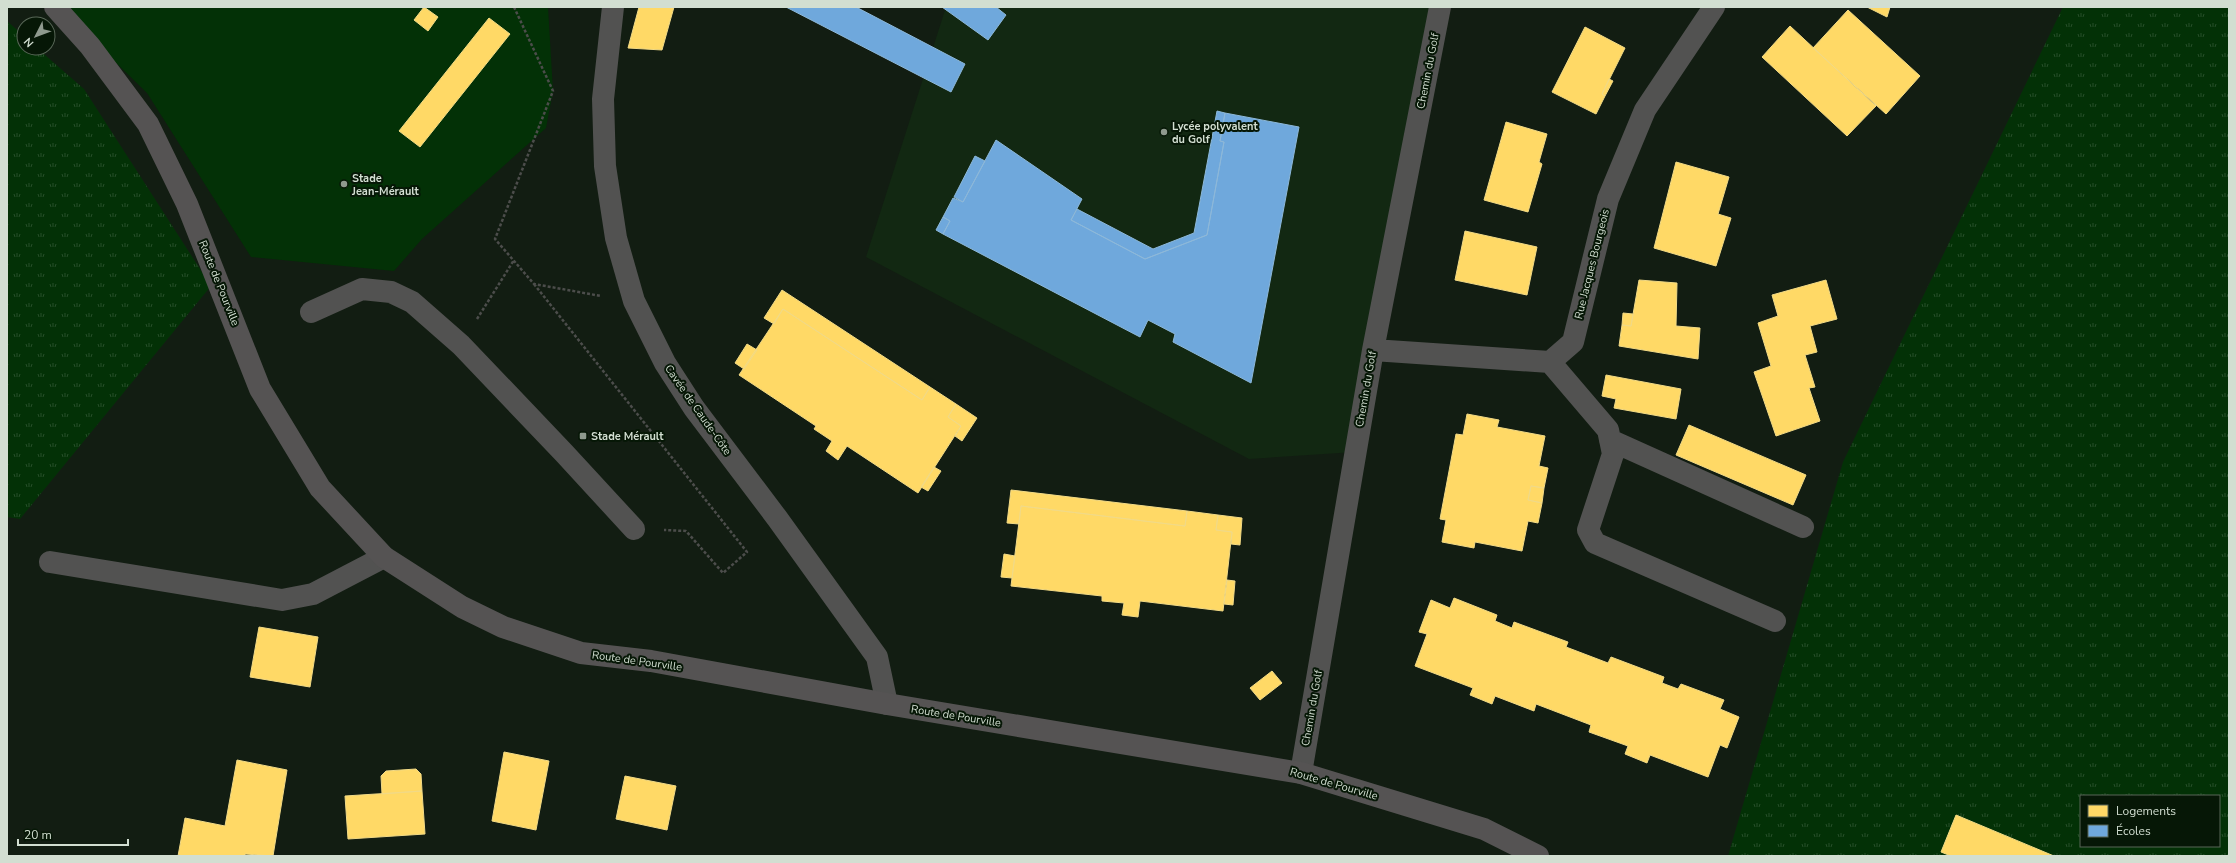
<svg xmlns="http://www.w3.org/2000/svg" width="2236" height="863" font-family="'Nunito Sans',sans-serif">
<defs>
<pattern id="grass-tufts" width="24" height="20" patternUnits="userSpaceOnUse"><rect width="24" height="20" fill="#033106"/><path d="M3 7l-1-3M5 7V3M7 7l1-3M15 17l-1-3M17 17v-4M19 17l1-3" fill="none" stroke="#274e29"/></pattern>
</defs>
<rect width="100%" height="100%" fill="#121d12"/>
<path fill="#122812" d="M946,7H1448L1355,452L1249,459L866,257Z"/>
<path fill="url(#grass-tufts)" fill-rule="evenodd" d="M2063,7H2229V856H1728L1843,462ZM2081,796H2219V846H2081Z
M7,21L24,36V48H37L84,89L211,286L20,519L7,517Z"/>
<path fill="#033106" d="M59,7H548L553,91L546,128L422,239L394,271L251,257L147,93Z"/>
<path fill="#ffd966" stroke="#f2da86" d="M424,7L438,17L428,31L414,20Z
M639,7H674L662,50L628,48Z
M1867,7H1890L1887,17Z
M1848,10L1920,76L1886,114L1813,48Z
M489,18L510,34L420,147L399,131Z
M1790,26L1876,106L1847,136L1762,57Z
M1585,27L1625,48L1602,94L1605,96L1596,114L1552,92Z
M1609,79L1613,81L1605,96L1602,94Z
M1506,122L1547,134L1539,162L1542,164L1528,212L1484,200Z
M1676,162L1729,177L1718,214L1731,218L1716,266L1654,248Z
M1465,231L1537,247L1527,295L1455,280Z
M1639,280L1677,283L1676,326L1700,328L1698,359L1619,346L1622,325L1631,326Z
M1826,280L1837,319L1810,326L1817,352L1805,355L1815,387L1809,388L1820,421L1776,436L1754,372L1771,366L1758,323L1778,316L1772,295Z
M782,290L930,387L922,400L783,309L774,324L764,318Z
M783,309L922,400L930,387L956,404L948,417L961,426L918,493L847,446L838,460L826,451L832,441L814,429L816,426L739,375Z
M1623,313L1633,314L1631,326L1622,325Z
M747,344L757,350L744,369L735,363Z
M1606,375L1681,389L1676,419L1614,408L1616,399L1602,396Z
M956,404L977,418L962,441L955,436L961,426L948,417Z
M1467,414L1499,420L1497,427L1545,436L1539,466L1548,468L1544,488L1531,486L1528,500L1542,503L1538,523L1528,521L1522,551L1475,542L1474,548L1442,542L1446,520L1440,519L1456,434L1463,435Z
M1689,425L1806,475L1793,505L1676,455Z
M934,467L941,471L928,491L921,487Z
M1531,486L1544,488L1542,503L1528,500Z
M1011,490L1187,511L1185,526L1021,506L1019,524L1007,523Z
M1021,506L1185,526L1187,511L1218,515L1216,530L1232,532L1223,611L1140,601L1138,617L1122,615L1124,603L1102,601V596L1011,586Z
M1218,515L1242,518L1240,545L1231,544L1232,532L1216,530Z
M1004,554L1015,556L1012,578L1001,577Z
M1227,580L1235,581L1233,605L1224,604Z
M1454,598L1497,615L1495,621L1512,628L1514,622L1568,642L1566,647L1608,663L1611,657L1664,677L1662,683L1678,689L1681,684L1724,700L1720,709L1739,717L1727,748L1720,745L1708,777L1650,755L1647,763L1625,754L1628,746L1589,732L1591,725L1536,704L1534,711L1495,696L1492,704L1470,695L1473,688L1415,666L1427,634L1419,632L1431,600L1450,608Z
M259,627L318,637L310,687L250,677Z
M1272,671L1282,683L1260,700L1250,688Z
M504,752L549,761L536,830L492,821Z
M237,760L287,770L273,856L245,854V856H178L185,818L225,826Z
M416,769L421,774L422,791L382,794L381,776L386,771Z
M625,776L676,786L667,830L616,819Z
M422,791L425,834L348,839L345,796Z
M1956,815L2054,856H1951L1941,852Z"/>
<path fill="#6fa8dc" stroke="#8db8d9" d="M786,7H856L965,64L951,92Z
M942,7H996L1006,15L988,40Z
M1217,111L1225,113L1220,141L1224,142L1207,235L1145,259L1071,220L1077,209L1153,249L1194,233Z
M1225,113L1299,127L1251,383L1173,342L1175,334L1148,320L1140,337L943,234L950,221L943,217L953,198L963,202L996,140L1082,199L1071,220L1145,259L1207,235L1224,142L1220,141Z
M975,156L985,161L963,202L954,197Z
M943,217L950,221L943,234L936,230Z"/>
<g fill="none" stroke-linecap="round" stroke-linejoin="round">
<path stroke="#4c4d4b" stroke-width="2.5" stroke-dasharray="3 2" stroke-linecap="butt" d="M514,7L553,91L495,239L534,284L601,296
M534,284L747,552L723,573L686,531L664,530
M477,319L514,260"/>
<path stroke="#525251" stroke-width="22" d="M613,7L603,99L605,166L616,238L634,301L665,363L694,408L777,518L877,657L887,704
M311,312L362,289L391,292L412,302L461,345L564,453L634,529
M1373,350L1550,362L1573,342L1608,199L1645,110L1714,7
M1550,362L1608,430L1613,454L1588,530L1595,543L1775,621
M1610,440L1803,527
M50,562L282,600L313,594L384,557
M1301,773L1373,350L1440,7"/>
<path stroke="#555353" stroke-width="22" d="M55,7L90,46L148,124L187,204L260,389L320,488L384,557L462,607L503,627L581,653L651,661L887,704L1301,773L1484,829L1538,856"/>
</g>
<g fill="#8f9a8e" stroke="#061706" stroke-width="1.5">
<circle cx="1164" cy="132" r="4"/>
<circle cx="344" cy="184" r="4"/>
<rect x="579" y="432" width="8" height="8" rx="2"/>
</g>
<g text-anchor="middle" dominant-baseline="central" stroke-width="4" stroke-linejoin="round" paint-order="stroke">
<g font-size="11" fill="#d2ded1" stroke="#061706">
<text transform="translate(1428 71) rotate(-79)">Chemin du Golf</text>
<text transform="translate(1592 264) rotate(-76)">Rue Jacques Bourgeois</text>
<text transform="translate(219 283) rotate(68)">Route de Pourville</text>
<text transform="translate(1366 389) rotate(-80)">Chemin du Golf</text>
<text transform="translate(698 410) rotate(55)">Cavée de Caude-Côte</text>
<text transform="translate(637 661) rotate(8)">Route de Pourville</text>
<text transform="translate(1312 708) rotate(-80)">Chemin du Golf</text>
<text transform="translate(956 716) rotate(9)">Route de Pourville</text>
<text transform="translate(1334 784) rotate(16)">Route de Pourville</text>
</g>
<g font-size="11" font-weight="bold" fill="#d2ded1" stroke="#061706" text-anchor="start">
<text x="1172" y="126">Lycée polyvalent<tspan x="1172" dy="13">du Golf</tspan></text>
<text x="352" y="178">Stade<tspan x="352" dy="13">Jean-Mérault</tspan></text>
<text x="591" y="436">Stade Mérault</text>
</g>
</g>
<rect width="2236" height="863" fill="none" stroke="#d2ded1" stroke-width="16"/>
<rect x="2080" y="795" width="140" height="52" fill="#061706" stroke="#586757"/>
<rect x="2088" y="805" width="20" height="12" fill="#ffd966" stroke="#586757"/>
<text x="2116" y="815" font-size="12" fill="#d2ded1">Logements</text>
<rect x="2088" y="825" width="20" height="12" fill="#6fa8dc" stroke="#586757"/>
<text x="2116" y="835" font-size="12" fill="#d2ded1">Écoles</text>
<g transform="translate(36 36) rotate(228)"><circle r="19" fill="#061706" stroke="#586757"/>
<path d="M0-3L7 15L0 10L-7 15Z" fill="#8f9a8e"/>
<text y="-6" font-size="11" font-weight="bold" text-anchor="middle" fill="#d2ded1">N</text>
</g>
<path d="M18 839v6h110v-6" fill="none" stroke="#d2ded1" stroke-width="2"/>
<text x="24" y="839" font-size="12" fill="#d2ded1" stroke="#061706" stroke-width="3" paint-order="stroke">20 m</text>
</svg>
